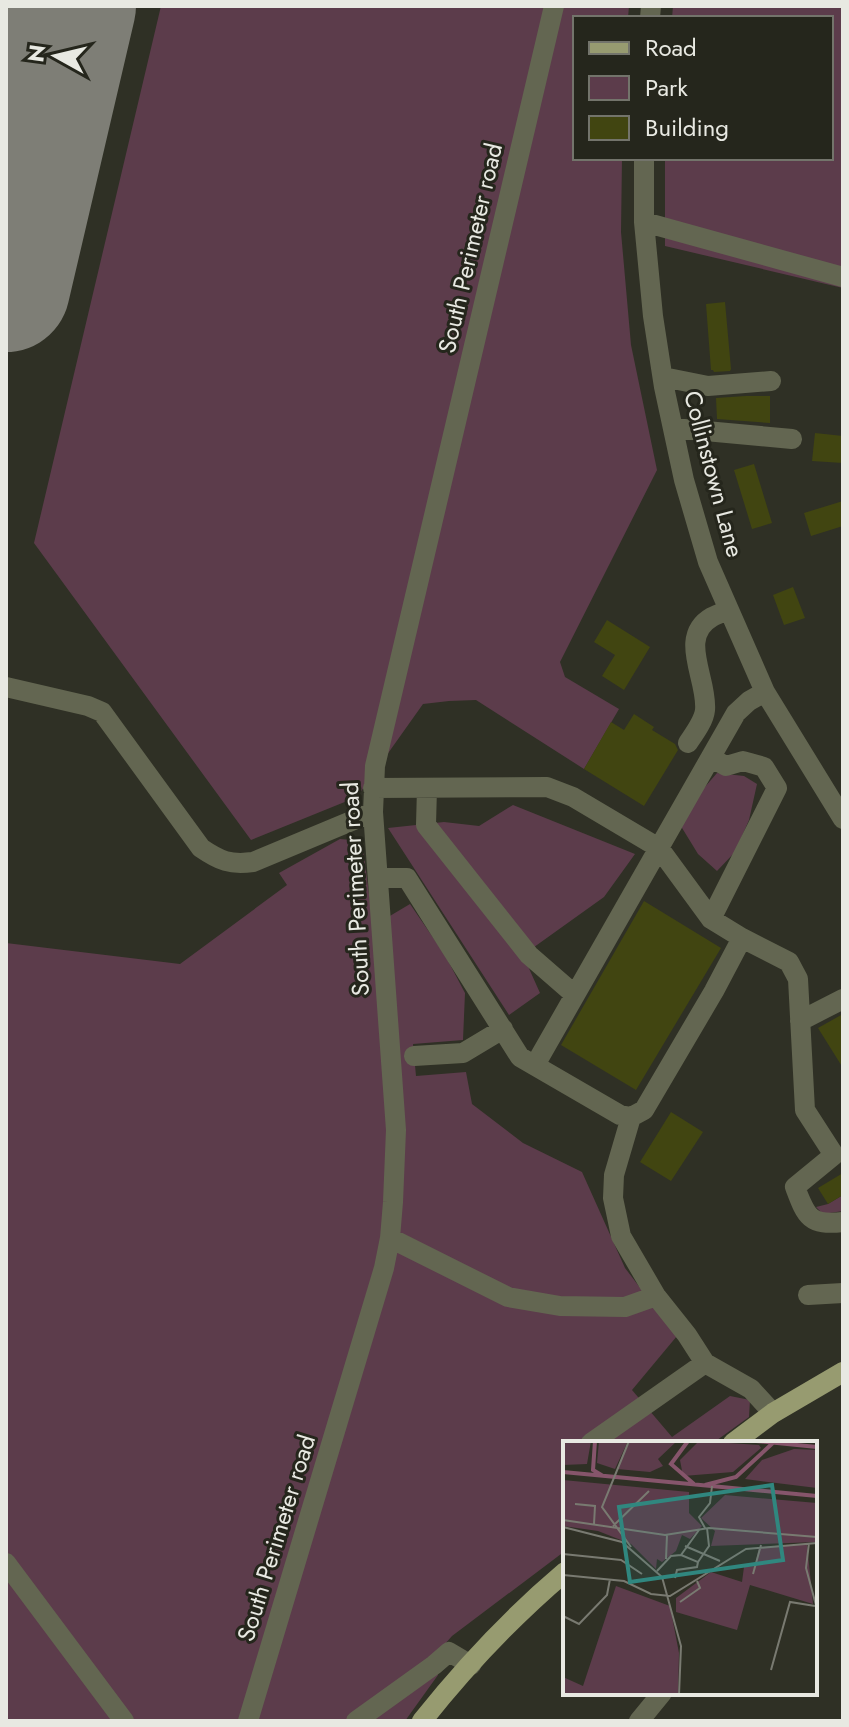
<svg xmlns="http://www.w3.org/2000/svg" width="849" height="1727" font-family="Jost,sans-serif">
<rect width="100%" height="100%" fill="#2f3025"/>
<path fill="#5c3c4b" d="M161,6H629L628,18H575V158H622L621,232L631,345L657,470L560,662L565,677L619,709L584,769L476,700L449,701L423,704L357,797L251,840L34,543Z
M673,6H843V288L665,246V158H831V18H672Z
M717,773L744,776L757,784L749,820L735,852L717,871L698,854L679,823L698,795Z
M513,805L635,854L604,897L523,955L540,993L509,1015L388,828L444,822L479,826Z
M340,839L352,840L363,847L373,926L410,904L445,955L465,993L463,1040L413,1044L416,1076L466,1072L472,1104L523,1143L582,1172L625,1268L677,1336L632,1390L672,1437L730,1396L750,1400L749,1417L713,1443H565V1551L452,1636L431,1660L438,1675L405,1721H6V943L180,964L287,885L279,873Z
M843,1195V1211L823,1214L816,1207L828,1204Z"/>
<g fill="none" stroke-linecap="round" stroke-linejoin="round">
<path stroke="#7e7e76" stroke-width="128" d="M6,288L72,6"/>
</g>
<path fill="#414511" d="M725,302L731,369L730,371L714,372L713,370H711L706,304Z
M746,396H770V423L717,419L716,398Z
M815,433L843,436V463L812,461Z
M754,464L772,523L752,529L734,470Z
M843,501V526L811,536L804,513Z
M793,587L805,618L784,625L773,595Z
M607,620L650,647L624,690L602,676L615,655L594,642Z
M634,714L654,727L652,730L675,744L678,750L644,806L584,769L611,722L624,730Z
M644,901L721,948L636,1090L561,1045Z
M843,1014V1068L818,1028Z
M671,1112L703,1132L671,1181L640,1162Z
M843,1173V1195L828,1204L818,1188Z"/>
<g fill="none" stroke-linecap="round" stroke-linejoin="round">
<path stroke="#636651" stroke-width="20" d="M650,18L651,6
M644,158V222L653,316L664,387L684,480L708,562L765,692L843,819
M644,222L843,277
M663,377L708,386L771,381
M673,428L792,439
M6,687L88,706L102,712L201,848C220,861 230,865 253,862L373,812
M688,743C694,734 704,721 705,710C708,679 677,637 712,617C717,614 724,612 729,610
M373,788L547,787L573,797L659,848L711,919L742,938
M427,788L426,825L529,955L575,995
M378,882L386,878H407L520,1057L620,1115L631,1117L644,1110L714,991L742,938L789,962L798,979L805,1110L834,1155L795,1187C806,1216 809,1226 843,1222
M711,919L777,788L764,767L743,761L726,766L711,758
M800,1021L843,999
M414,1056L463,1053L503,1029
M535,1065L736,713L749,701L765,692
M631,1117L614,1175L613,1198L621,1236L656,1296L687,1335L705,1363L751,1389L773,1413
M390,1238L508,1297L560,1306L625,1307L656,1296
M808,1295L843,1293
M591,1443L705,1363
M6,1563L124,1721
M248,1721L384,1268L390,1238L393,1202L396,1130L373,812L375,766L554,6
M356,1721L434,1665L449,1652L471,1665
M639,1721L662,1693"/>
<path stroke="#979b70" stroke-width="20" d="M733,1443L773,1413L843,1372
M422,1721C464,1668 513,1616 565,1572"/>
</g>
<g text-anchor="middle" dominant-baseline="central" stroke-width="6" stroke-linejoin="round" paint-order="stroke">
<g font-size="24" fill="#e8e9e2" stroke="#25261c">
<text transform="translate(470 248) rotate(-77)">South Perimeter road</text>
<text transform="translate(714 474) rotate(75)">Collinstown Lane</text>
<text transform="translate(355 889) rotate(-93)">South Perimeter road</text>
<text transform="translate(276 1538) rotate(-73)">South Perimeter road</text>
</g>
</g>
<g transform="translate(563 1441)">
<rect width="254" height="254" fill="#2f3025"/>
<path d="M0,0H28L24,23L0,24ZM36,0H65L52,28L34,22ZM67,0H114L95,18L100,25L87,31L54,28ZM136,0L196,4L198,7L170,31L120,35L117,19ZM231,8L254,9V47L182,38L199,19ZM0,39L126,51V72L139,85L127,98L119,94L113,110L99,121L94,118L93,128L68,103L35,90L0,85ZM162,54L254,62V101L148,105L152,90L138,77ZM244,103L250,163L187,144L174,189L113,171V157L148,131L179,141L181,126L192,125L196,106ZM53,145L107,165L116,212L115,254H0V236L20,245Z" fill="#5c3c4b"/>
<path fill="none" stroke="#86556b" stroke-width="4" d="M32,0L30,29L40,35M125,0L108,23L131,43M193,0L254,6M0,31L254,55M142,44L173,36L212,0"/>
<path fill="none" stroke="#797a71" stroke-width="2" d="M66,0L39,66L68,106M12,63L32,65L31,83M0,79L102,94L146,87L254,96M50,85L86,50M0,86L59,101L99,136L118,205L116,254M142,87L136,76L147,62L149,45M246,102L243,127L254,168M122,105L157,120M0,113L58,119L79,133M103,118L104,94M135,121L146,105L144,87M94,130L108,115L118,114M190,133L198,104M0,134L61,140L88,153L107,155L183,108L254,102M112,137L114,129L134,126L135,121L118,114L136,89M117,161L137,147L134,140M0,175L16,183L44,154L47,138M208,229L227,161L252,165"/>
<path fill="#30877f" fill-opacity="0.15" stroke="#30877f" stroke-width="4" d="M209,44L220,119L67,141L56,66Z"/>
<rect width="254" height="254" fill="none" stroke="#e8e9e2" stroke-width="4"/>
</g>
<rect width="849" height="1727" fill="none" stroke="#e8e9e2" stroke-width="16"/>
<rect x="573" y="16" width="260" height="144" fill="#25261c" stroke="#73746b" stroke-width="2"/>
<rect x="589" y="42" width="40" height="12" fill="#979b70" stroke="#73746b" stroke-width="2"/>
<text x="645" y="56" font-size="24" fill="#e8e9e2">Road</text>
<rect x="589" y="76" width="40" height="24" fill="#5c3c4b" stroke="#73746b" stroke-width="2"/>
<text x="645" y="96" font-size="24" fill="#e8e9e2">Park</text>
<rect x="589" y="116" width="40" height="24" fill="#414511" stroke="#73746b" stroke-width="2"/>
<text x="645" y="136" font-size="24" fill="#e8e9e2">Building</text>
<g transform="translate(56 56) rotate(278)" stroke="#25261c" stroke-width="6" paint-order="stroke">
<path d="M0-6L14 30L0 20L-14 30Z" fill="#e8e9e2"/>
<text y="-12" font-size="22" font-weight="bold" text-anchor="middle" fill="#e8e9e2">N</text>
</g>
</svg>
